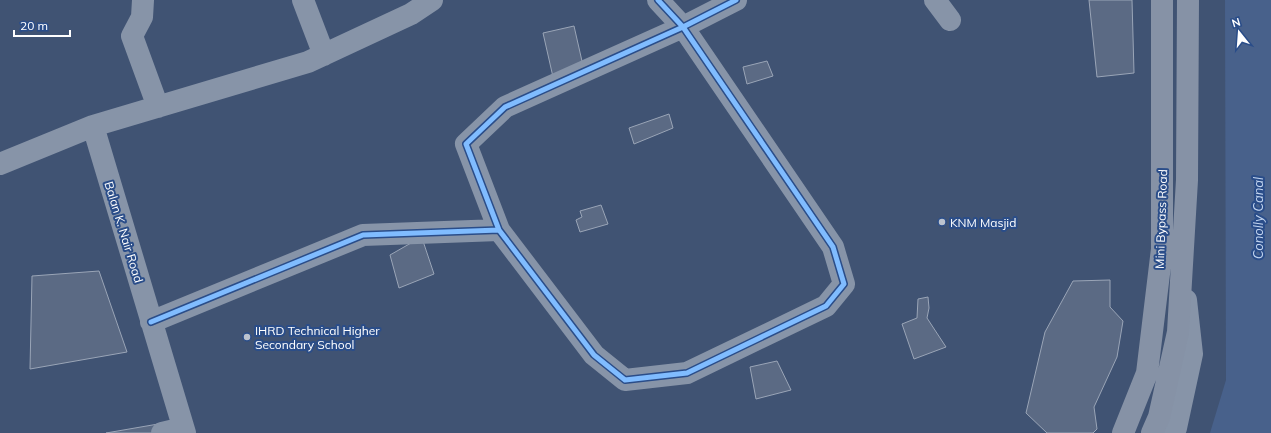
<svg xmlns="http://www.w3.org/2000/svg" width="1271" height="433" font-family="Mulish,sans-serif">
<rect width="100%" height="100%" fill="#405373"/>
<path fill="#48618b" d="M1225,0H1271V433H1210L1226,380Z"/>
<path fill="#5b6a84" stroke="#9aa5b7" d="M1089,0H1132L1134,73L1097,77Z
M574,26L584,70L553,77L543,33Z
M767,61L773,76L747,84L743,67Z
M669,114L673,128L634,144L629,128Z
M601,205L608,224L580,232L576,220L582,217L580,211Z
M423,241L434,274L399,288L390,255L411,243Z
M99,271L127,352L30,369L32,276Z
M1110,280V307L1123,321L1117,357L1094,407L1097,429L1093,433H1047L1026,413L1045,332L1073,281Z
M928,297L929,308L927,318L946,347L914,359L902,324L917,318L918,299Z
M777,361L791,390L756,399L750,367Z
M164,423L166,433H106Z"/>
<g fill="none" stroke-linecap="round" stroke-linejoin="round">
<path stroke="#8794a8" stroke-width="22" d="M143,0L142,17L132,36L158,107
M303,0L324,55
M935,0L950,20
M93,126L308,62L411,14L432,0
M0,164L93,126L185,433
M499,230L594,355L625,380L687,373L826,306L844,284L833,247L683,27L658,0
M151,322L363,235L499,230L466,144L505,107L683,27L736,0
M162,433L183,428
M1172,433L1176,428L1192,354L1186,300"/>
<path stroke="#8692a6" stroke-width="22" d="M1123,433L1147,373L1162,249V0
M1152,433L1159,417L1178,332L1187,180L1188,0"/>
<g stroke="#2a4d89" stroke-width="8">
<path id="cycleway" d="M499,230L594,355L625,380L687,373L826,306L844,284L833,247L683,27L658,0
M151,322L363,235L499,230L466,144L505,107L683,27L736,0"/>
</g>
<use href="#cycleway" stroke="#80bcff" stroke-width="5"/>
</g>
<g fill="#bcc3ce" stroke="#2a4d89" stroke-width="1.5">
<circle cx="942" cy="222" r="4"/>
<circle cx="247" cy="337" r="4"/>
</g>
<g text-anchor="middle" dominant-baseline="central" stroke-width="4" stroke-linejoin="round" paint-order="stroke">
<g font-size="12" fill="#fff" stroke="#2a4d89">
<text transform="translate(1161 219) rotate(-88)">Mini Bypass Road</text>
<text transform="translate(124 232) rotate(73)">Balan K. Nair Road</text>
</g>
<g font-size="12" fill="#fff" stroke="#2a4d89" text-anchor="start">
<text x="950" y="222">KNM Masjid</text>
<text x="255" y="330">IHRD Technical Higher<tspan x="255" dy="14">Secondary School</tspan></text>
</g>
<g font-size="13" font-style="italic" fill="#c3d5f0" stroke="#2a4d89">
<text transform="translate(1258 218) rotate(-90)">Conolly Canal</text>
</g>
</g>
<g transform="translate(1239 32) rotate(343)" stroke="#2a4d89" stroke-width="3" paint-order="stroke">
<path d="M0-3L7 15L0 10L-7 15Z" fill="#ffffff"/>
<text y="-6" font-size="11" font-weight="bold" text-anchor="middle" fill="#ffffff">N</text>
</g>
<path d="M14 30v6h56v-6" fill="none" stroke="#ffffff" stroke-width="2"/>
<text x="20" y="30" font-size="12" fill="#ffffff" stroke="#2a4d89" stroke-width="3" paint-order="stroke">20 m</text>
</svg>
